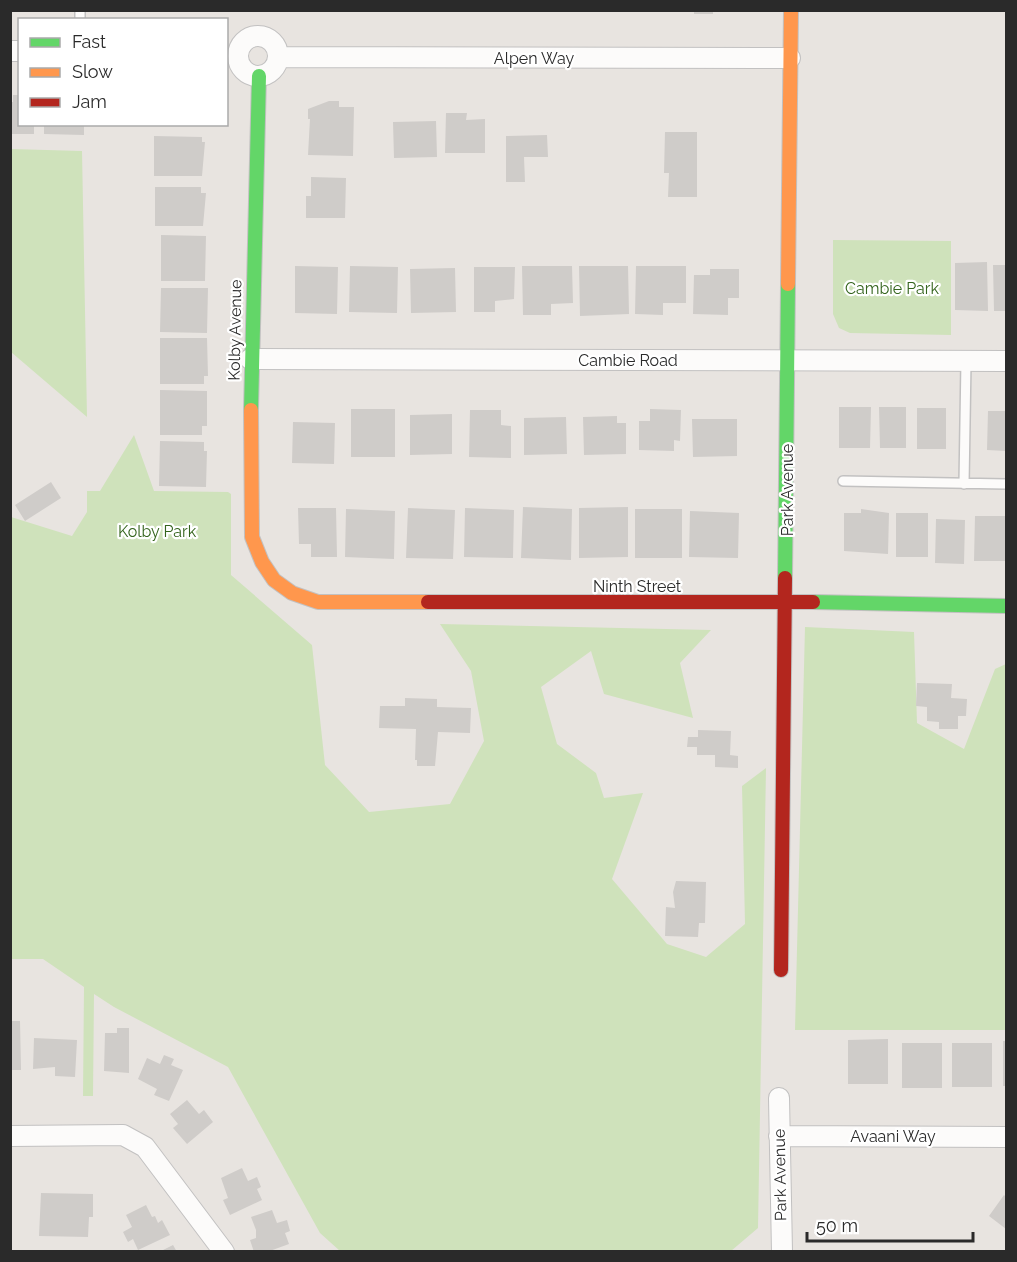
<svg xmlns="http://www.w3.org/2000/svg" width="1017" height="1262" font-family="Raleway,sans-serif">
<rect width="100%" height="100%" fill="#e8e4e0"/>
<path fill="#cfe2bb" d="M11,149L82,151L87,417L11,352Z
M833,240L951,241V335L850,333L839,328L833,314Z
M134,435L154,491L228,492L231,494V575L312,645L325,765L369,812L450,804L484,741L471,671L440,624L711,630L680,663L693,718L604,694L591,651L541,687L557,744L596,773L604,798L643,793L612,879L667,944L706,957L745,924L742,786L766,768L758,1228L731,1251H340L320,1233L228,1067L114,1007L94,994L93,1096H83L84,987L43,959H11V517L72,536L87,512V491H100Z
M805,627L914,632L917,723L964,749L995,669L1006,664V1030H795Z"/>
<path fill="#cfccc9" d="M694,10H713V14H694Z
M13,95H20V124H34V134H10V102H13Z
M329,101H339V107H354L353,156L308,155L310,119H308V109Z
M446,113H467L466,120L485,119V153H445Z
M436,121L437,157L394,158L393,122Z
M44,124H84V135L44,134Z
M665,132H697V197H668L669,173H664Z
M547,135L548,157H524L525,182H506V136Z
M154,136L202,137V142H205L202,176H154Z
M311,177L346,178L345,218H306V196H311Z
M155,187H201V193H206L203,226H155Z
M161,235L206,236L205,281H161Z
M987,262L988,311L955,310V263Z
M993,265H1006V311H994Z
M295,266L338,267L337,314L295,313Z
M350,266L398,267L397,313L349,312Z
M522,266H572L573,303L551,304V315H523Z
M579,266H628L629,314L580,316Z
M636,266H686V303H663V315L635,314Z
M474,267H515L514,299L495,301V312H474Z
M455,268L456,312L411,313L410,269Z
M710,269H739V298H728V315L693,314L694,275H710Z
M161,288H208L207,333L160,332Z
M160,338H207L208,376H204V384H160Z
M160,390L207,391V426H202V435H160Z
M839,407H871L870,448H839Z
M879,407H906V448H880Z
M917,408H946V449H917Z
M351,409H395V457H351Z
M650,409L681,410L680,441L674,440V451L639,450V421H650Z
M470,410H501V425L511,426V458L469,457Z
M988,411H1006V451L987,450Z
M452,414V454L410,455V415Z
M617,416V423H626V454L584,455L583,417Z
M566,417L567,454L524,455V418Z
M692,419H737V456L693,457Z
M293,422L335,423L334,464L292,463Z
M160,441L204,442V451H207L206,487L159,486Z
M51,482L61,498L25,521L15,505Z
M523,507L572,509L571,560L521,558Z
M628,507V557L579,558V508Z
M298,508H336L337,557H311V544H299Z
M408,508L455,510L453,559L406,558Z
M465,508L514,510L513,558L464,557Z
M346,509L395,511L394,559L345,557Z
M635,509H682V558H635Z
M861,509L889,513L888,554L844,551V513H861Z
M690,511L739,513L738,558L689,557Z
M896,513H928V557H896Z
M975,516H1006V561H974Z
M936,519L965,520L964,564L935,563Z
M917,683L952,684L951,698L967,699L966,716H958V729H939V722L927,721V707L916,706Z
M405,698L437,699V707L471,708L470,733L438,732L435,766H417V760H415L416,729L379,728L380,706H405Z
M698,730L731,731L730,755L738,756V768L715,767V755H697V747H687L688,737H698Z
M676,881L706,882L705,923H699L698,937L665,936L666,907L675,908L673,892Z
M10,1021H20L21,1070H10Z
M117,1028H129V1073L104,1071L105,1033H117Z
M34,1038L77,1040L75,1077L55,1076V1067L33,1069Z
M888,1039V1084H848V1040Z
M1003,1041H1006V1086H1003Z
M902,1043H942V1088H902Z
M952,1043H992V1087H952Z
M164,1055L174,1059L171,1065L183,1070L169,1101L154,1095L157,1089L138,1079L147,1058L160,1064Z
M187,1100L199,1114L204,1110L213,1122L187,1144L173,1128L178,1124L170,1114Z
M242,1168L248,1181L257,1177L261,1187L257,1189L262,1200L230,1215L223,1200L228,1198L221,1178Z
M41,1193L93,1194V1217H89L88,1237L39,1236Z
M1004,1195L1006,1197V1229L989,1216Z
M146,1205L152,1217L155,1216L158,1223L162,1220L170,1235L138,1250L133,1239L128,1242L123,1232L132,1227L126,1215Z
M272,1210L277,1223L287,1220L290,1231L285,1233L289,1244L267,1252H254L250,1240L256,1238V1230L251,1217Z
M173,1245L177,1252H159Z"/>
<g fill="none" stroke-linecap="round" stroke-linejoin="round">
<g stroke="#c2c1c1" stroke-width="12">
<path id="lane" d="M80,10V20
M843,481L1006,484
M964,484L966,361"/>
</g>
<g stroke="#c2c1c1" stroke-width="22">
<path id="street" d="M238 56a20 20 0 1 1 40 0a20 20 0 1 1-40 0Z
M10,51H20
M278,57L790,58
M250,359L1006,361
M779,1098L782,1252
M10,1136L123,1135L145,1147L224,1252
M779,1136L1006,1137"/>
</g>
<g stroke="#c2c1c1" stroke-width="16">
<path id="fast" d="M251,410L259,76
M785,578L788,284
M813,602L1006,606"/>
</g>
<g stroke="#c2c1c1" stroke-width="16">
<path id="slow" d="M788,284L791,10
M251,410L252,537L262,562L274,580L292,593L318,602H428"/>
</g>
<g stroke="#c2c1c1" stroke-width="16">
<path id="jam" d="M428,602H813
M781,970L785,578"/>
</g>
<use href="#lane" stroke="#fcfbfa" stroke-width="9"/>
<use href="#street" stroke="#fcfbfa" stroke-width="20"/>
<use href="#fast" stroke="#63d668" stroke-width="14"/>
<use href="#slow" stroke="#ff974d" stroke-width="14"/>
<use href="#jam" stroke="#b3261e" stroke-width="14"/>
</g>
<g text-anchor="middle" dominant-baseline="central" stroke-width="4.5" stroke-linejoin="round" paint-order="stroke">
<g font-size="16" fill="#2a2a2a" stroke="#fff">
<text x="534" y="58">Alpen Way</text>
<text transform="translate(235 330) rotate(-89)">Kolby Avenue</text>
<text x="628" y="360">Cambie Road</text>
<text transform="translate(787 490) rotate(-90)">Park Avenue</text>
<text x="637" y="586">Ninth Street</text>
<text x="893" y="1136">Avaani Way</text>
<text transform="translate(780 1175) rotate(-91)">Park Avenue</text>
</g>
<g font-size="16" fill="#34641d" stroke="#fff">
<text x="892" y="288">Cambie Park</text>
<text x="157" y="531">Kolby Park</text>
</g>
</g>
<rect width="1017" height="1262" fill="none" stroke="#2a2a2a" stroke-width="24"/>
<rect x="18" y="18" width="210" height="108" fill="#ffffff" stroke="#aaaaaa" stroke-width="1.5"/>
<rect x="30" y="38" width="30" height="9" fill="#63d668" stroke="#aaaaaa" stroke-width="1.5"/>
<text x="72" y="48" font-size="18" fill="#2a2a2a">Fast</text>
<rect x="30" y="68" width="30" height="9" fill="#ff974d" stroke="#aaaaaa" stroke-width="1.5"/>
<text x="72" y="78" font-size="18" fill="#2a2a2a">Slow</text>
<rect x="30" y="98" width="30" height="9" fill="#b3261e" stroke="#aaaaaa" stroke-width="1.5"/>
<text x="72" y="108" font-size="18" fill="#2a2a2a">Jam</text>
<path d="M807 1232v9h166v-9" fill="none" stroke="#2a2a2a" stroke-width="3"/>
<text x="816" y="1232" font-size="18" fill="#2a2a2a" stroke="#ffffff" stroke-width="4.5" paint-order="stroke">50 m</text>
</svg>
